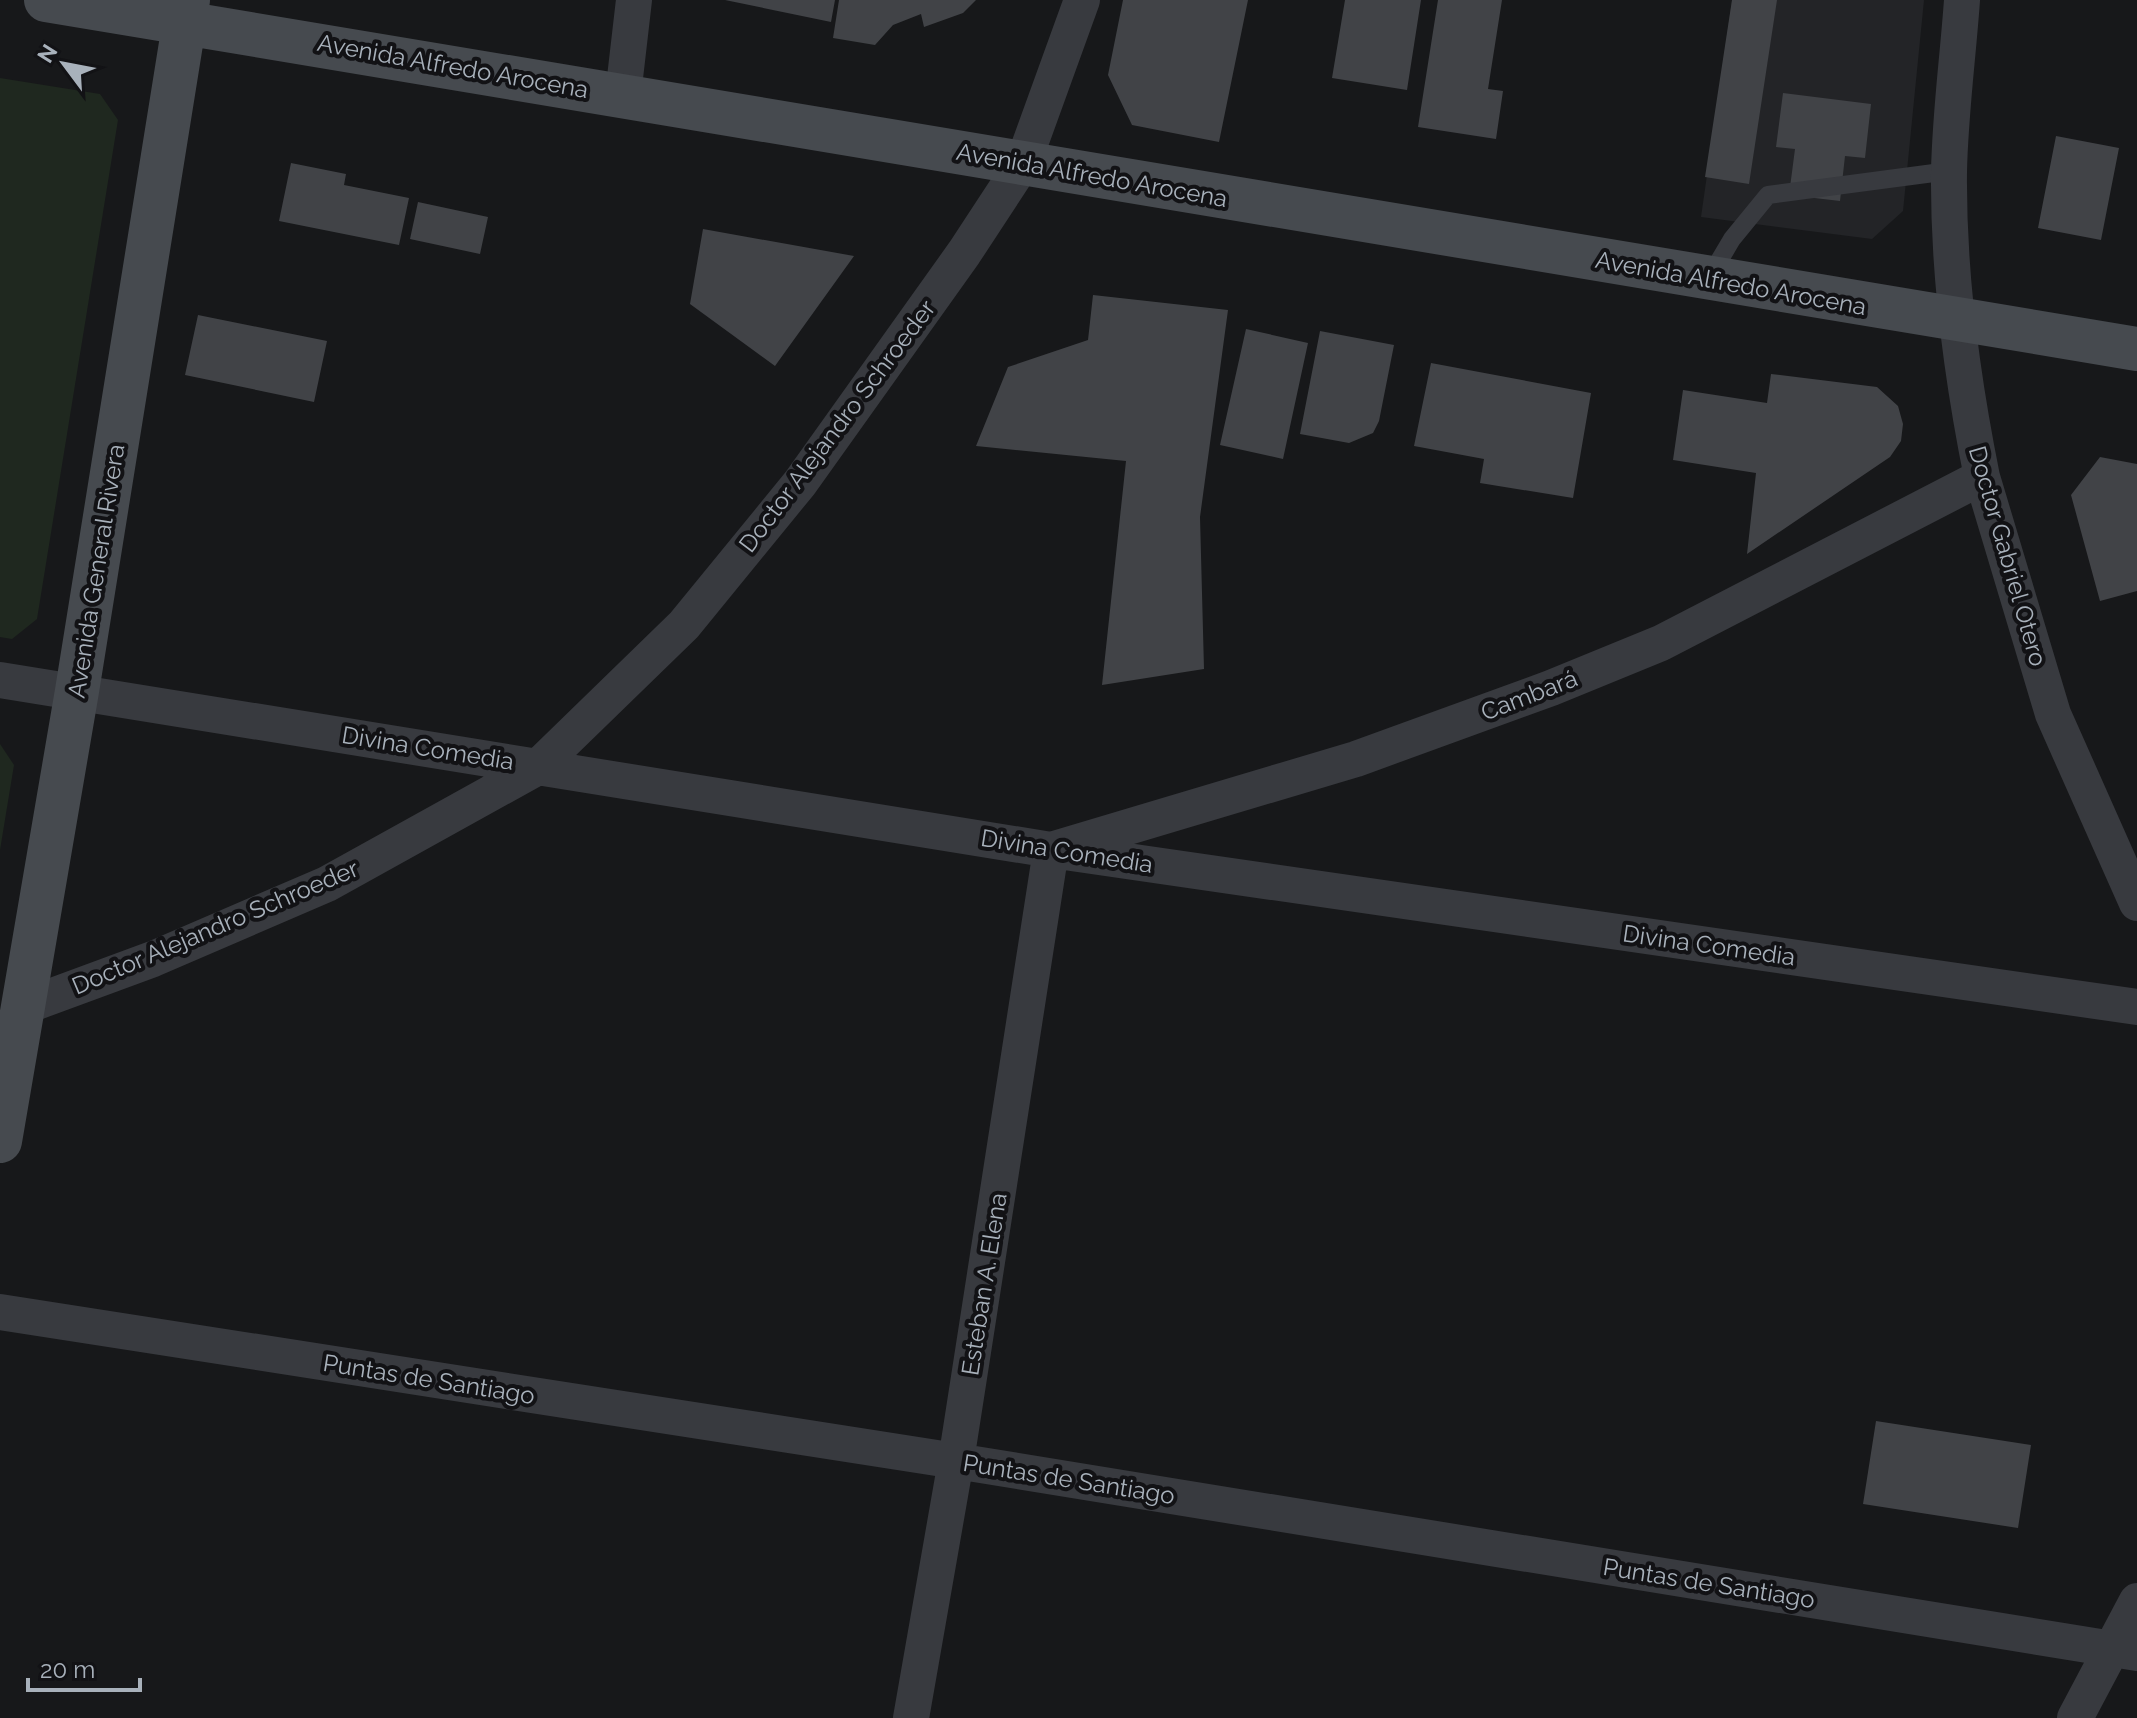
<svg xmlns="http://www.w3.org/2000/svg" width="2137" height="1718" font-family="Raleway,sans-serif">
<rect width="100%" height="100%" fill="#17181a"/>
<path fill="#232427" d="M1732,0H1924L1903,211L1872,239L1701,217Z"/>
<path fill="#1f281f" d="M0,78L100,94L118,120L37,619L12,639L0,637Z
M0,744L14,765L0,850Z"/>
<path fill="#414347" d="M725,0H835L831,22Z
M839,0H976L963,13L924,27L921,14L893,25L875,45L833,38Z
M1123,0H1248L1219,142L1132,125L1108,75Z
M1345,0H1421L1407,90L1332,78Z
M1438,0H1502L1488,89L1503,91L1496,139L1418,127Z
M1732,0H1777L1749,184L1705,177Z
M1783,93L1871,104L1865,158L1845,156L1840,201L1789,195L1795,149L1776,147Z
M2056,136L2119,148L2101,240L2038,228Z
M291,163L346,174L344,185L409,198L399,245L279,221Z
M418,202L488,217L480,254L410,239Z
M703,229L854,256L775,366L690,304Z
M1093,295L1228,310L1200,517L1204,669L1102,685L1126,461L976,446L1008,367L1088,340Z
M198,315L327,341L314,402L185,375Z
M1246,329L1308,343L1283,459L1220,445Z
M1320,331L1394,345L1379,421L1373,433L1349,443L1300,434Z
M1431,363L1591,393L1573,498L1480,483L1484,459L1414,446Z
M1771,374L1877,387L1898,406L1903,424L1901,441L1890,457L1747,554L1756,473L1673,460L1683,390L1767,403Z
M2100,457L2137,464V591L2100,601L2071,495Z
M1876,1421L2031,1445L2018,1528L1863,1504Z"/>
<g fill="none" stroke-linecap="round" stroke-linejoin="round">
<path stroke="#383a3f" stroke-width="18" d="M1709,278L1732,239L1768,195L1949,171"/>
<path stroke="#383a3f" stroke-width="36" d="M1962,0C1958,57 1950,115 1949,172C1948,273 1962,378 1982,477L2053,714L2137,903
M623,95L634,0
M0,680L1051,850L2137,1007
M23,1007L153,959L327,884L538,767L684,625L800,483L964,253L1023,163L1082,0
M0,1312L956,1461L2137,1653
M911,1718L956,1461L1051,850L1356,759L1551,688L1661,643L1982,477
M2075,1718L2137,1601"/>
<path stroke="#464a4f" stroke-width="44" d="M46,0L2137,349
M0,1141L77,691L188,0"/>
</g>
<g text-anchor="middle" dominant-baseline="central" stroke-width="8" stroke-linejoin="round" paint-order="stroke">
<g font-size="24" fill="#a8b1bb" stroke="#121215">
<text transform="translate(453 66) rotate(10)">Avenida Alfredo Arocena</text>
<text transform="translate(1092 175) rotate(10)">Avenida Alfredo Arocena</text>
<text transform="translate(1731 283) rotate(10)">Avenida Alfredo Arocena</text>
<text transform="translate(837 426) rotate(-53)">Doctor Alejandro Schroeder</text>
<text transform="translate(2008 556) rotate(74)">Doctor Gabriel Otero</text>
<text transform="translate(96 571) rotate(-81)">Avenida General Rivera</text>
<text transform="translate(1529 695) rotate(-21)">Cambará</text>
<text transform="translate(428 748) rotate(9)">Divina Comedia</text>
<text transform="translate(1067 851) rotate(9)">Divina Comedia</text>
<text transform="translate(215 927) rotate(-23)">Doctor Alejandro Schroeder</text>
<text transform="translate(1709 945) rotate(8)">Divina Comedia</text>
<text transform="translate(984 1284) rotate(-81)">Esteban A. Elena</text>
<text transform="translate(429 1379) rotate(9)">Puntas de Santiago</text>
<text transform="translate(1069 1479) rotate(9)">Puntas de Santiago</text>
<text transform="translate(1709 1583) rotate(9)">Puntas de Santiago</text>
</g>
</g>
<g transform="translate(64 64) rotate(302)" stroke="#121215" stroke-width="6" paint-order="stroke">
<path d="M0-6L14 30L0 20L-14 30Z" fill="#a8b1bb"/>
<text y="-12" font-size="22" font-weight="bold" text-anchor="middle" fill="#a8b1bb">N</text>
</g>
<path d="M28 1678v12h112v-12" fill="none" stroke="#a8b1bb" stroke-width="4"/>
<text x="40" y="1678" font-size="24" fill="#a8b1bb" stroke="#121215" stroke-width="6" paint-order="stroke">20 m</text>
</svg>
